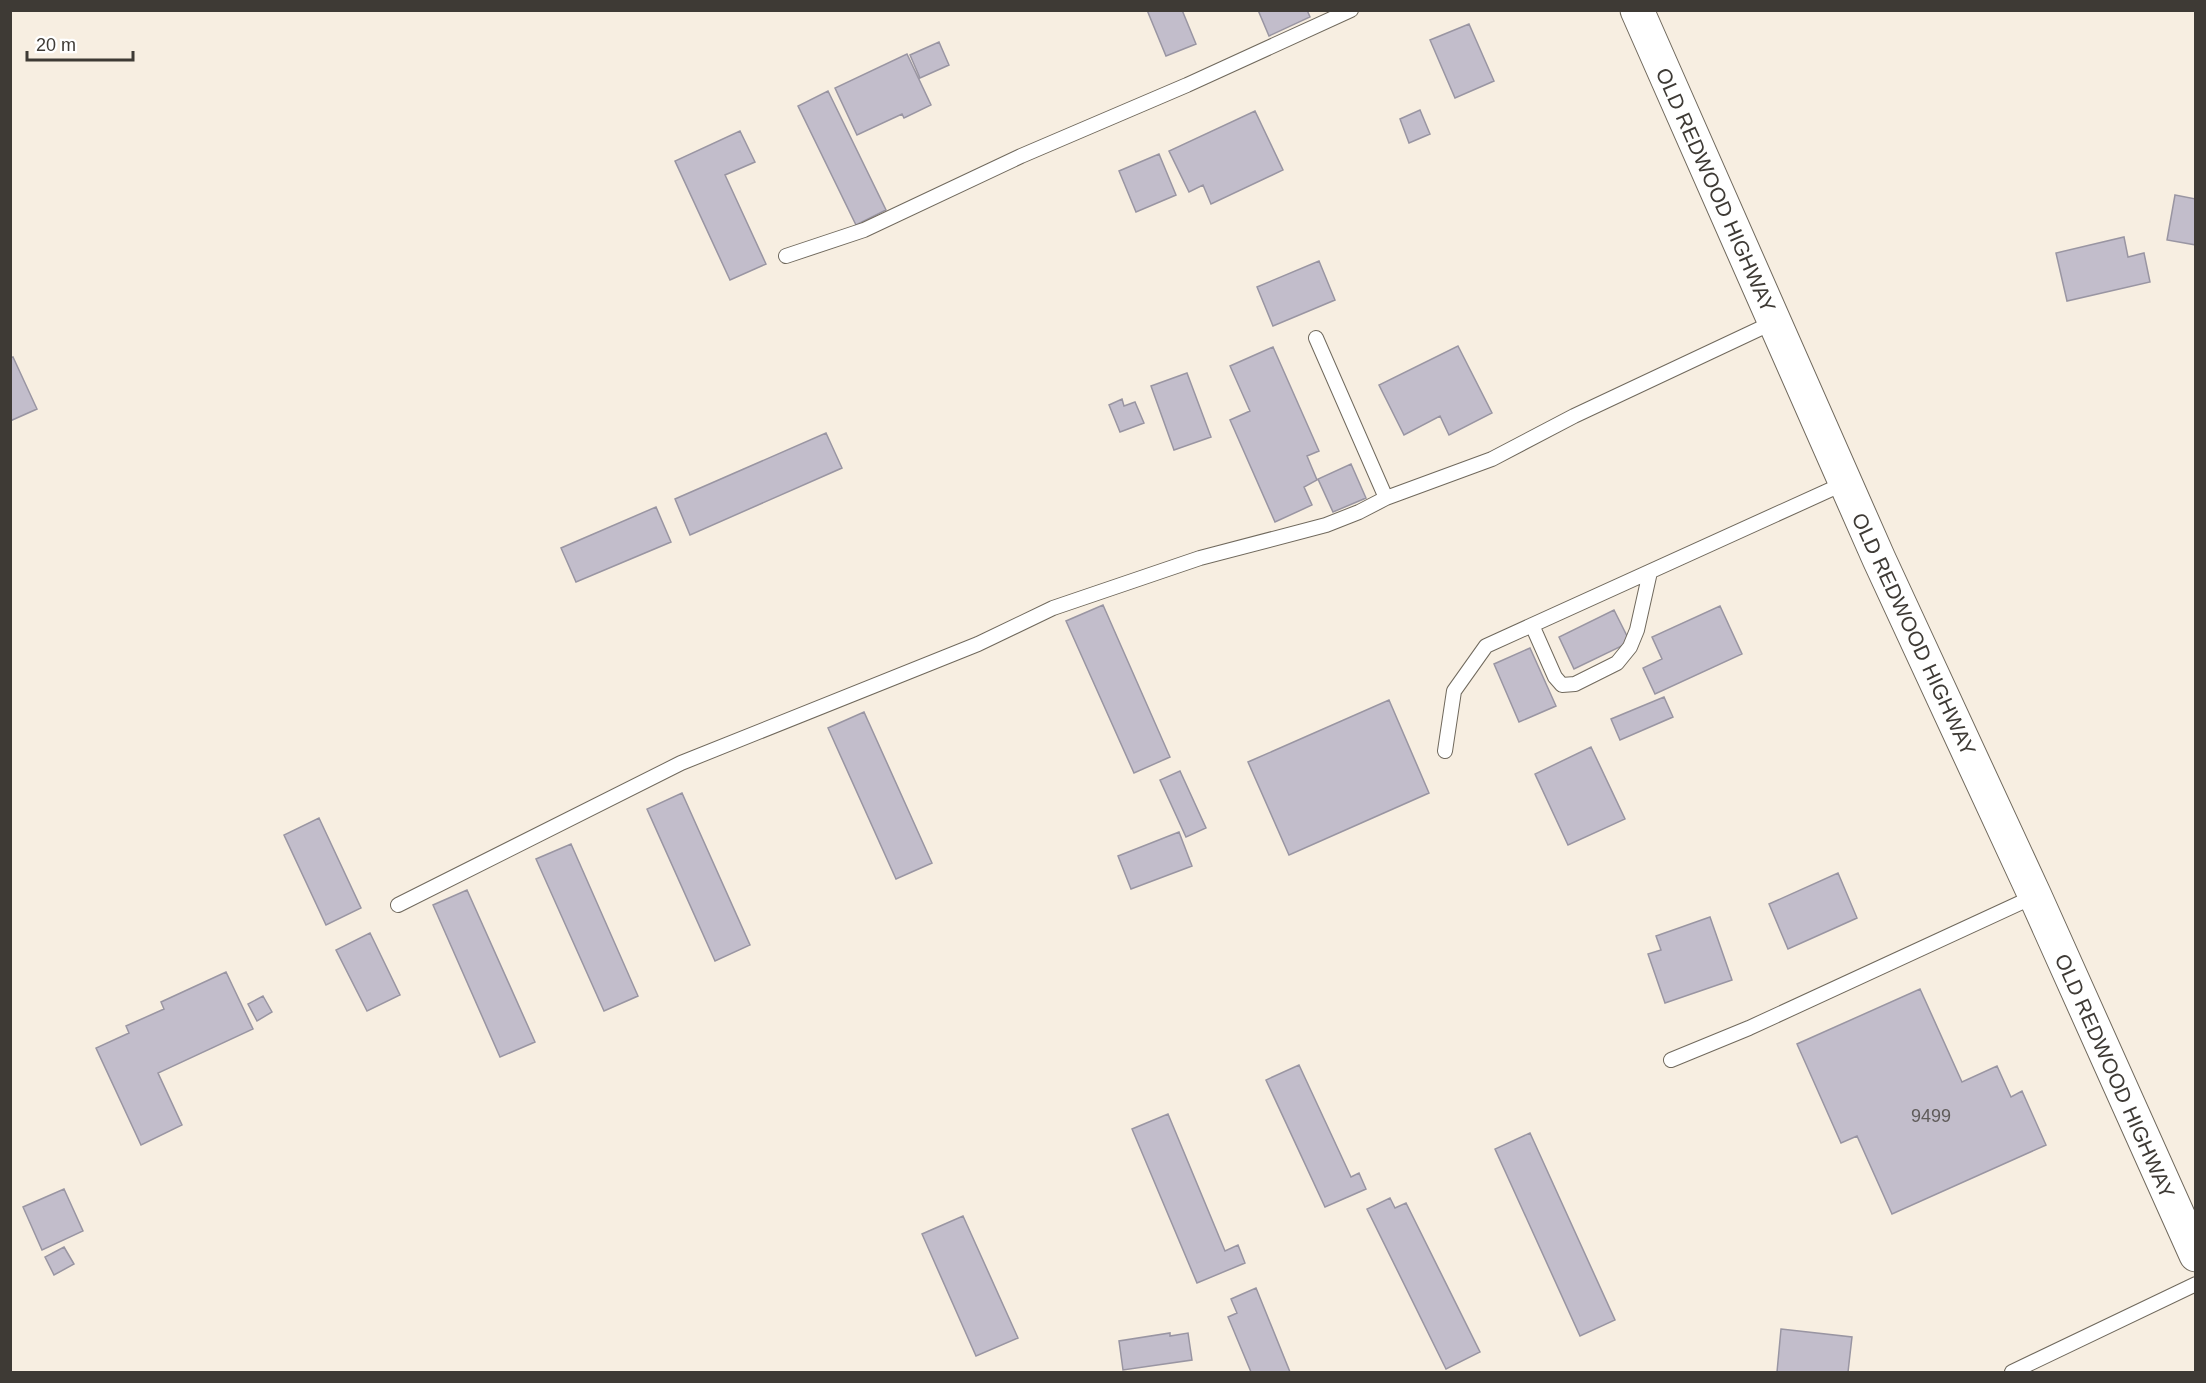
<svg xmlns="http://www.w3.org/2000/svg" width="2206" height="1383" font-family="Arial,sans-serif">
<rect width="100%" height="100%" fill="#f7eee1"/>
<path fill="#c2bdcb" stroke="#9995a2" stroke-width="1.5" d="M1147,10H1182L1196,44L1166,56Z
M1258,10H1307L1310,17L1269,36Z
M1469,24L1494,81L1455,98L1430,40Z
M939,42L949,65L920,78L910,55Z
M907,54L931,105L904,118L902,114L857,135L835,88Z
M828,91L886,210L856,225L798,106Z
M1420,110L1430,134L1409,143L1400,119Z
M1255,111L1283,170L1211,204L1203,185L1189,192L1169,151Z
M740,131L755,162L725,175L766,264L730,280L675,161Z
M1159,154L1176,195L1136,212L1119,171Z
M2175,195L2196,199V245L2167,240Z
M2124,237L2128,257L2144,253L2150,282L2067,301L2056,253Z
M1319,261L1335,300L1273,326L1257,287Z
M1458,346L1492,413L1449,435L1440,416L1404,435L1379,385Z
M1273,347L1319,451L1307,456L1317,480L1304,487L1312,505L1275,522L1230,420L1250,411L1230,366Z
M13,357L37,409L10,421V358Z
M1187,373L1211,437L1174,450L1151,386Z
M1122,399L1124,406L1135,402L1144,423L1120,432L1109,405Z
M826,433L842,468L690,535L675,499Z
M1351,464L1366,498L1333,512L1318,479Z
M656,507L671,542L576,582L561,548Z
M1103,605L1170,757L1134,773L1066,621Z
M1720,606L1742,654L1655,694L1643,668L1662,659L1652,637Z
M1614,610L1630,642L1574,669L1559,637Z
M1530,648L1556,706L1519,722L1494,664Z
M1664,697L1673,717L1620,740L1611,719Z
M1389,700L1429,793L1289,855L1248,762Z
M864,712L932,863L896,879L828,728Z
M1591,747L1625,819L1568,845L1535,774Z
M1180,771L1206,828L1186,837L1160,780Z
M682,793L750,945L715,961L647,809Z
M319,818L361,908L326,925L284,835Z
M1179,832L1192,866L1131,889L1118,856Z
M571,844L638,996L604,1011L536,859Z
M1838,873L1857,918L1788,949L1769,904Z
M467,890L535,1042L500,1057L433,905Z
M1710,917L1732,980L1665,1003L1648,954L1661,950L1656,936Z
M370,933L400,995L367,1011L336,950Z
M226,972L253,1029L158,1073L182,1125L141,1145L96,1048L129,1033L126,1026L164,1009L161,1002Z
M1920,989L1962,1082L1997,1066L2011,1097L2022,1091L2046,1145L1892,1214L1857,1136L1841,1143L1797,1044Z
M263,996L272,1012L257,1021L248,1004Z
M1299,1065L1351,1177L1359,1173L1366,1189L1325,1207L1266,1080Z
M1168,1114L1225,1251L1238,1245L1245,1263L1197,1283L1132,1129Z
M1530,1133L1615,1320L1580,1336L1495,1149Z
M64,1189L83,1231L42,1250L23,1207Z
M1390,1198L1395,1208L1406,1203L1480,1352L1446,1369L1367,1209Z
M963,1216L1018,1338L976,1356L922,1234Z
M64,1247L74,1264L54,1275L45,1257Z
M1256,1288L1290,1372H1251L1228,1317L1237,1313L1231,1299Z
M1781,1329L1852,1337L1848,1372H1777Z
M1170,1333V1336L1188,1333L1192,1360L1123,1370L1119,1341Z"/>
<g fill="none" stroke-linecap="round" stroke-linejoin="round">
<g stroke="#70695d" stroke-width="16">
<path id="service" d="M786,256L864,230L1021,156L1187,85L1351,10
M1316,338L1386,498
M1532,625L1555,677L1562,685L1575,684L1617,663L1630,647L1637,630L1650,572
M1445,751L1454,691L1486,646L1845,483
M398,905L681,763L978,644L1053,608L1200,558L1326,525L1359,512L1386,498L1492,459L1574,416L1774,322
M1671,1060L1749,1028L2035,896
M2012,1372L2196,1284"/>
</g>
<g stroke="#70695d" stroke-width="35">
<path id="secondary" d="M1637,10L1879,559L2035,896L2196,1255"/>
</g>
<use href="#service" stroke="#fff" stroke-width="14"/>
<use href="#secondary" stroke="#fff" stroke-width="33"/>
</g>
<g text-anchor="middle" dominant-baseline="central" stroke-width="6" stroke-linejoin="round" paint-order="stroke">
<g font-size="18" fill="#5f5b5a">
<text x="1931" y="1116">9499</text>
</g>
<g font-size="21" fill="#3e3a35" stroke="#fff">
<text transform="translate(1716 190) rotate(66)">OLD REDWOOD HIGHWAY</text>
<text transform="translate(1914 634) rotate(65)">OLD REDWOOD HIGHWAY</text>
<text transform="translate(2115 1076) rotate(66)">OLD REDWOOD HIGHWAY</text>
</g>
</g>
<rect width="2206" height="1383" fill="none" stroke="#3e3a35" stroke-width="24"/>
<path d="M27 51v9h106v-9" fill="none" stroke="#3e3a35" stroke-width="3"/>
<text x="36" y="51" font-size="18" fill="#3e3a35" stroke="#ffffff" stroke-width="4.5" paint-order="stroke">20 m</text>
</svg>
